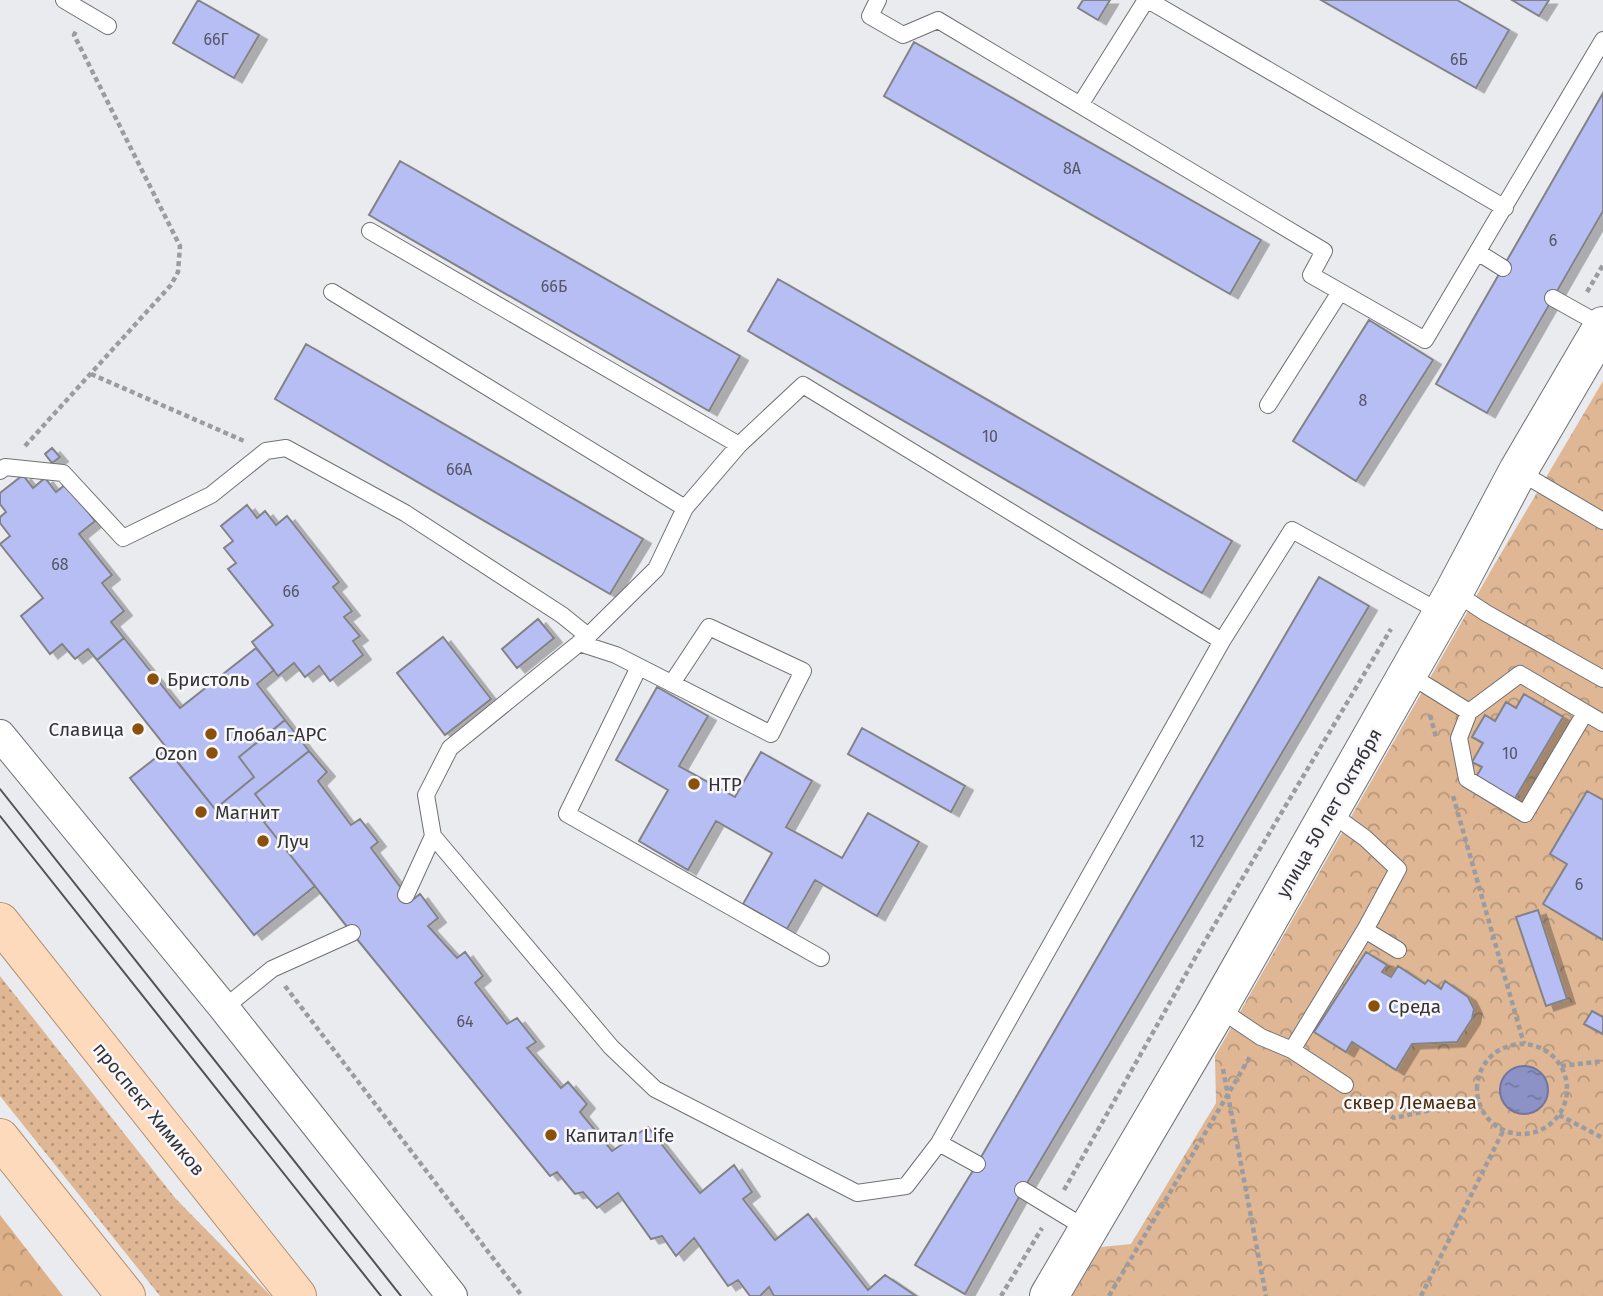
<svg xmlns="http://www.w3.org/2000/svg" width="1603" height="1296" font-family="'Fira Sans',sans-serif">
<defs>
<pattern id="grass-dots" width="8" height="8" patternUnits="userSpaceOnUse" patternTransform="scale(1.75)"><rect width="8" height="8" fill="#dfb794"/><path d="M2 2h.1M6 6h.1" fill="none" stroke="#b6967a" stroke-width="1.8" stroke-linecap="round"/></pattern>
<pattern id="forest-crowns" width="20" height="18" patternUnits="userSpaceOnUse" patternTransform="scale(1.75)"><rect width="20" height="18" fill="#deb087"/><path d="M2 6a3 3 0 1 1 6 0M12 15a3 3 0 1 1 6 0" fill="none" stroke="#b5906f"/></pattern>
<pattern id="park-crowns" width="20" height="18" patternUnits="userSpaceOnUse" patternTransform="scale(1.75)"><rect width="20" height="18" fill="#dfb794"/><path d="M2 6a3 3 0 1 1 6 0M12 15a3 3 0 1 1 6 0" fill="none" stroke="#b6967a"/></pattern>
<pattern id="water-ripples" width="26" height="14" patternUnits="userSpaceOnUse" patternTransform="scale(1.75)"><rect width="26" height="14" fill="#8c92c5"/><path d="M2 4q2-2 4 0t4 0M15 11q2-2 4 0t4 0" fill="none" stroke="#7378a1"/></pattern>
<filter id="shadow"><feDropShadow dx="8" dy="4.5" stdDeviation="0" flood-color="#0004"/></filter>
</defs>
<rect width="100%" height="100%" fill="#eaebef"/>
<path fill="url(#grass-dots)" d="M0,976L175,1198L271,1296H160L0,1096Z"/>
<path fill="url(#forest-crowns)" d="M0,1215L63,1296H0Z"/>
<path fill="url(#park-crowns)" d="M1603,381V1296H1072L1101,1247L1131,1244L1216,1103L1215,1056L1493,567Z"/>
<path fill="url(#water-ripples)" stroke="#72769a" stroke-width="2" d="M1500 1090a24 24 0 1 1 48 0a24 24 0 1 1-48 0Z"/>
<path fill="#b7bef4" stroke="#828386" stroke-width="2" filter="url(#shadow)" d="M198,0L259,35L234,78L173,43Z
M1083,0H1110L1098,20L1078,8Z
M1321,0H1457L1509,30L1476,88Z
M1512,0H1549L1539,16Z
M914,42L1261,240L1230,294L884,96Z
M1603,93V211L1487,413L1436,384Z
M400,161L740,356L709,411L369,215Z
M778,279L1232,541L1202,593L748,331Z
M1369,320L1433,360L1356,481L1293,441Z
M306,344L643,539L610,594L275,399Z
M52,448L60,457L52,463L45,454Z
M23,475L33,488L45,478L56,492L66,484L95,521L79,534L112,575L102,583L124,611L111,622L124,638L97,660L88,649L75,659L62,644L50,654L21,616L43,598L0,544L10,536L0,523V517L6,512L0,504V493Z
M247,505L257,518L265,511L276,525L287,516L339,582L333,587L352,611L344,617L360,636L353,641L363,655L330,681L319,666L305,677L294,663L278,676L252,642L273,625L228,569L236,563L224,548L233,541L221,526Z
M1319,577L1369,606L1023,1190L965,1294L915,1265L977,1164Z
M538,619L554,638L517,668L502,649Z
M443,637L491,699L445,735L397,673Z
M124,638L180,708L256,648L274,670L257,684L285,720L239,757L254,777L215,809L97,660Z
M657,687L708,716L679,766L735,797L761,752L812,781L786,827L842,858L868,813L919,842L877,916L815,880L787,929L743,904L772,853L716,821L688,870L639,841L668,790L616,760Z
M1524,694L1563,717L1514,800L1476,777L1482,767L1472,762L1483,743L1472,737L1485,715L1495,721L1506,702L1516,708Z
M285,720L309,751L255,794L272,816L264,822L315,886L254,935L130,778L167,749L215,809L254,777L239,757Z
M862,728L965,786L951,812L848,754Z
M309,751L327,772L318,781L351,825L360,819L378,842L371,848L411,901L420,894L438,918L428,926L457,958L465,952L483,976L475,983L507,1024L517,1018L536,1042L527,1048L561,1088L568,1082L587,1104L580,1112L612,1151L648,1127L700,1193L734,1165L752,1192L743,1199L775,1240L808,1214L868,1290L885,1275L916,1296H774L769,1287L760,1296H750L738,1280L728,1286L694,1238L676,1256L662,1236L651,1239L618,1193L597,1208L583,1192L575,1194L557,1172L550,1176L352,933L264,822L272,816L255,794Z
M1587,791L1603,800V940L1543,904L1567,864L1550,854Z
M1538,910L1567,999L1546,1006L1516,917Z
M1366,952L1387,965L1382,972L1391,977L1398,966L1425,984L1428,980L1441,989L1445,981L1468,997L1474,1009L1472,1019L1457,1042L1412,1044L1396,1070L1352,1042L1346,1052L1314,1032Z
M1592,1011L1603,1017V1034L1584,1024Z"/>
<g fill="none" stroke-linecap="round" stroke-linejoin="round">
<g stroke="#707174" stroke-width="18">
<path id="service" d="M64,0L108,26
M878,0L870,16L903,35L938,20L1324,251L1311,275L1425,340L1603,40
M1148,0L1505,208
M1080,105L1146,0
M370,231L739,445
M1479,253L1503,268
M332,292L685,508
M1553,298L1603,326
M1268,405L1340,292
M0,471L5,467L63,473L123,538L211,495L266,451L286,448L405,513L562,615L588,636
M1518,471L1603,521
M1454,592L1486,613L1603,679
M1222,641L1292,530L1442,613
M579,643L616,655L771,734L803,671L709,627L672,683
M639,667L567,814L821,958
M1408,674L1469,712L1520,674L1603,723
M1469,712L1459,738L1467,779L1525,814L1585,713
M406,895L433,836L426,795L450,748L588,636L656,569L685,508L739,445L803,385L1222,641L939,1143L906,1186L857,1193L655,1089L611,1047L433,836
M1365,930L1398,950
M224,1008L272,969L352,933
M1218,1008L1261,1037L1292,1050L1365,930L1398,869L1365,838L1329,812
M1292,1050L1345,1085
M939,1143L977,1164
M1023,1190L1087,1229"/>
</g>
<g stroke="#707174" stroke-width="32">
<path id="minor" d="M0,735L224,1008L452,1296"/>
</g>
<g stroke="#707174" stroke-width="40">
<path id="tertiary" d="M1049,1296L1214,1015L1454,592L1518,471L1603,326"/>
</g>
<g stroke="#b59070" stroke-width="40">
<path id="primary" d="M0,922L297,1296
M0,1138L126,1296"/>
</g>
<path stroke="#9c9ca0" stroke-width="4.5" stroke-dasharray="5 3.5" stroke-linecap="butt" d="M1587,292L1603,265
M91,374L244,441
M25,446L171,285L178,272L180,246L74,35L76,31
M1430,715L1436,737
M1453,796L1524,1044
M285,986L522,1296
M1477 1089a45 45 0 1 1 90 0a45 45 0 1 1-90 0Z
M1561,1066L1603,1061
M1223,1069L1266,1296
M1363,1097L1394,1118L1478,1100
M1559,1115L1603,1138
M1064,1190L1199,951L1391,629
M1001,1296L1042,1228
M1109,1296L1251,1055
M1421,1296L1503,1131"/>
<use href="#service" stroke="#fff" stroke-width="16"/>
<use href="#minor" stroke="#fff" stroke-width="30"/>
<use href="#tertiary" stroke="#fff" stroke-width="38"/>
<use href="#primary" stroke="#fddabc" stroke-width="38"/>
<path stroke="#515153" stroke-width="2" d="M0,789L401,1296
M0,816L381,1296"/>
</g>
<g fill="#8b500a" stroke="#f8f8fc" stroke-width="2.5">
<circle cx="153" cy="679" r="7"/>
<circle cx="138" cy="729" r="7"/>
<circle cx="211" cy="734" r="7"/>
<circle cx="212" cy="753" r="7"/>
<circle cx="694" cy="784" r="7"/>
<circle cx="201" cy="812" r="7"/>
<circle cx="263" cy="841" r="7"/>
<circle cx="1374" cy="1006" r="7"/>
<circle cx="551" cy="1135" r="7"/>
</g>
<g text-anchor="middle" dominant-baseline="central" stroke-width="5" stroke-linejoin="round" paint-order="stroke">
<g font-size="16" fill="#555666">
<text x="216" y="39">66Г</text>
<text x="1459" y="59">6Б</text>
<text x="1072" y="168">8А</text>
<text x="1553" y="240">6</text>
<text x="554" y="286">66Б</text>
<text x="1363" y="400">8</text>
<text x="990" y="436">10</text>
<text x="459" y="469">66А</text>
<text x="60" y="564">68</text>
<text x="291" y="591">66</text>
<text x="1510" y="753">10</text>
<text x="1197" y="841">12</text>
<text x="1579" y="884">6</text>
<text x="465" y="1021">64</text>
</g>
<g font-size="19" fill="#343436" stroke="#f8f8fc" text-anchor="start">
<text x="167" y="679">Бристоль</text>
<text x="124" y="729" text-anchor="end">Славица</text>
<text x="225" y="734">Глобал-АРС</text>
<text x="198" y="753" text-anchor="end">Ozon</text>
<text x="708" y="784">НТР</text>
<text x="215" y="812">Магнит</text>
<text x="277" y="841">Луч</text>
<text x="1388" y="1006">Среда</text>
<text x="565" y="1135">Капитал Life</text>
</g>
<g font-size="19" fill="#343436" stroke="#f8f8fc">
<text transform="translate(1329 813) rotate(-60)">улица 50 лет Октября</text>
<text transform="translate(149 1109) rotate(51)">проспект Химиков</text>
</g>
<g font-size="19" fill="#492a09" stroke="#f8f8fc">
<text x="1410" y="1102">сквер Лемаева</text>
</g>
</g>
</svg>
